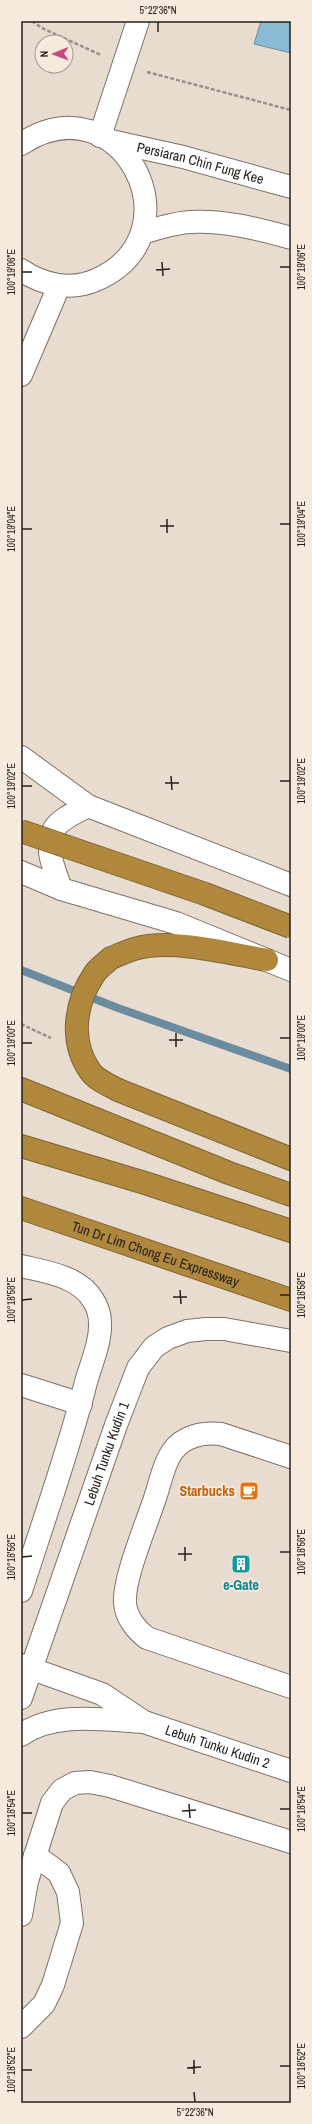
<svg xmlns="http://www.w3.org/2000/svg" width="312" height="2124" font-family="'Archivo Narrow',sans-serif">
<rect width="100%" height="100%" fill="#e8dcd0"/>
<path fill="#89bbd5" stroke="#6b8c9e" d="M261,21H291V53L254,44Z"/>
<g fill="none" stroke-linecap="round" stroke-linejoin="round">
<path stroke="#6b8c9e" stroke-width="8" d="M21,970L118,1008L291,1069"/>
<g stroke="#7d7267" stroke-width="24">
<g id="minor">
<path d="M100,136L138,21"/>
<path id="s1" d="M111,141L183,157L291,187"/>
<path d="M21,144C121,78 201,234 96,280C71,291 43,285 21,270"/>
<path d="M142,233C158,228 174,223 190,222C224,220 259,229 291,238"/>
<path d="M21,375L59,286"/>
<path d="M21,757L88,806L291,885"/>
<path d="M21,872L61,889L176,923L291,970"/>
<path d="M61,889C55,871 43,846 54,829C61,818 77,812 88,806"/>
<path d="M21,1266C46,1272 79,1276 93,1300C97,1306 100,1315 100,1323C101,1342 91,1364 86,1382C68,1453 43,1522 21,1591"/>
<path d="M21,1385L81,1404"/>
<path d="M291,1457L221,1434C203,1432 183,1436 172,1452C163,1465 160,1484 155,1498C147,1523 123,1579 125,1603C126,1617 136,1630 147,1638L291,1687"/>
<path id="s2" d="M21,1665L102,1694L144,1722L291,1771"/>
<path id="s3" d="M21,1698L116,1425L138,1368L154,1347L168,1338L187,1331L206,1329H224L291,1341"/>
<path d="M21,1735C55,1711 104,1720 144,1722"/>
<path d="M21,1915L27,1881L52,1803L62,1790L75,1783L90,1782L110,1786L291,1842"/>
<path d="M21,2027L44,2004L53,1985L72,1923L68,1892L59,1873L35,1855"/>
</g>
</g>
<g stroke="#7f6431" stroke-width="24">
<g id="highway">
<path d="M111,958C119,955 127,951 134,949C173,938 227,953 267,960"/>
<path d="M21,1089L229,1173L291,1195"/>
<path d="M118,1090L291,1159"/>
<path d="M21,1146L145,1183L291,1231"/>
<path id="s4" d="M21,1208L291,1300"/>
</g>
</g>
<path stroke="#999087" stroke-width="2.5" stroke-dasharray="4 2" stroke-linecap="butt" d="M32,21L42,28L101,55
M147,72L291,110
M21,1024L51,1038"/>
<use href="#minor" stroke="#fff" stroke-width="22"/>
<use href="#highway" stroke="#af883d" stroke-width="22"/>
<g stroke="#7f6431" stroke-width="24" stroke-linecap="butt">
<path id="highway-bridge" d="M21,831L205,894L291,927
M111,958C106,963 99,967 95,973C75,1002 69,1041 90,1071C96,1080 109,1085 118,1090"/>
</g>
<use href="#highway-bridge" stroke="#af883d" stroke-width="22"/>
</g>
<path fill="none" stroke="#25201c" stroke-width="1.5" d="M158,22V32M162,262L163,276M280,267H290M156,270L170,269M22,272H32M167,519V533M280,524H290M160,526H174M22,529H32M171,776L172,790M280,781H290M165,783H179M22,786H32M176,1033V1047M280,1038H290M169,1040H183M22,1043H32M180,1290L181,1304M280,1295H290M173,1297H187M22,1300L32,1299M185,1547V1561M280,1552H290M178,1554H192M22,1557L32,1556M189,1804L190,1818M280,1809H290M182,1811L196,1810M22,1813H32M194,2060V2074M280,2066H290M187,2068L201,2067M22,2070H32M194,2092L195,2102"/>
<defs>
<g id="cafe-square" transform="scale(1)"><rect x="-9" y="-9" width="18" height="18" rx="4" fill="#e8710a" stroke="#f6e9dd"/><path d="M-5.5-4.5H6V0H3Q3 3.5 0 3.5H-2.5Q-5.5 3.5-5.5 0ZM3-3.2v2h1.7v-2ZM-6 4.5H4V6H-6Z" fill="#fff"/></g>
<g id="building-square" transform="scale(1)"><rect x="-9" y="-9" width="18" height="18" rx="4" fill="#0f9aa8" stroke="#f6e9dd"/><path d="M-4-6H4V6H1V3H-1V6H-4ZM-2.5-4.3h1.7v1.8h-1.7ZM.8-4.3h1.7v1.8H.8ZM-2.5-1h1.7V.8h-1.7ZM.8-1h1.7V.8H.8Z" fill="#fff"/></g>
</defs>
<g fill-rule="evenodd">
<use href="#cafe-square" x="249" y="1491"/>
<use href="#building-square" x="241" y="1564"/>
</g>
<g text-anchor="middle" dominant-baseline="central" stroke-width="3.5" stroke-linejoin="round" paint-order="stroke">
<g font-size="14" fill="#25201c" stroke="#f6e9dd">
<text stroke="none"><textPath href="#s1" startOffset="92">Persiaran Chin Fung Kee</textPath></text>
<text stroke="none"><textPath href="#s4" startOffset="142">Tun Dr Lim Chong Eu Expressway</textPath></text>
<text stroke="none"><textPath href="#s3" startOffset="259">Lebuh Tunku Kudin 1</textPath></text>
<text stroke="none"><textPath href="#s2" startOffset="214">Lebuh Tunku Kudin 2</textPath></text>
</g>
<g font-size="14" font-weight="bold" fill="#c56008" stroke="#f6e9dd" text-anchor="end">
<text x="235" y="1491">Starbucks</text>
</g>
<g font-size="14" font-weight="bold" fill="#0d838f" stroke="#f6e9dd">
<text x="241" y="1585">e-Gate</text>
</g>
</g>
<rect width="312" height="2124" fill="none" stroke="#f6e9dd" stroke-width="44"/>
<g transform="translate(54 54) rotate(269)"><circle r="19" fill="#f6e9dd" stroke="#a29990"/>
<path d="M0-3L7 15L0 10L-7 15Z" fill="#cc4686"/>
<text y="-6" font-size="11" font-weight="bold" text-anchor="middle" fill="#25201c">N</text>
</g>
<rect x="22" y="22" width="268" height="2080" fill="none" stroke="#25201c" stroke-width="1.5"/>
<g font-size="10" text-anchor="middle" fill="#25201c">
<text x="158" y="14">5°22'36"N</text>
<text transform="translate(301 267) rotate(-90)" y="4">100°19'06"E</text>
<text transform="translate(11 272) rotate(-90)" y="4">100°19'06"E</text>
<text transform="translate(301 524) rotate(-90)" y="4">100°19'04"E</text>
<text transform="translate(11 529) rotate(-90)" y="4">100°19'04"E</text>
<text transform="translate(301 781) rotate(-90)" y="4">100°19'02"E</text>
<text transform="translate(11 786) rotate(-90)" y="4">100°19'02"E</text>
<text transform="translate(301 1038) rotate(-90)" y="4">100°19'00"E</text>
<text transform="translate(11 1043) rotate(-90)" y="4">100°19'00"E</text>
<text transform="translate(301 1295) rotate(-90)" y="4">100°18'58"E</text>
<text transform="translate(11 1300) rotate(-90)" y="4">100°18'58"E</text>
<text transform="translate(301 1552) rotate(-90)" y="4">100°18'56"E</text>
<text transform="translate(11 1557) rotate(-90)" y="4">100°18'56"E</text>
<text transform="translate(301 1809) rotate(-90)" y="4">100°18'54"E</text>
<text transform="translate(11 1813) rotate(-90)" y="4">100°18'54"E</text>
<text transform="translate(301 2066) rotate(-90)" y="4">100°18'52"E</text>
<text transform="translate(11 2070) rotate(-90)" y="4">100°18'52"E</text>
<text x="195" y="2116">5°22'36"N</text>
</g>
</svg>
